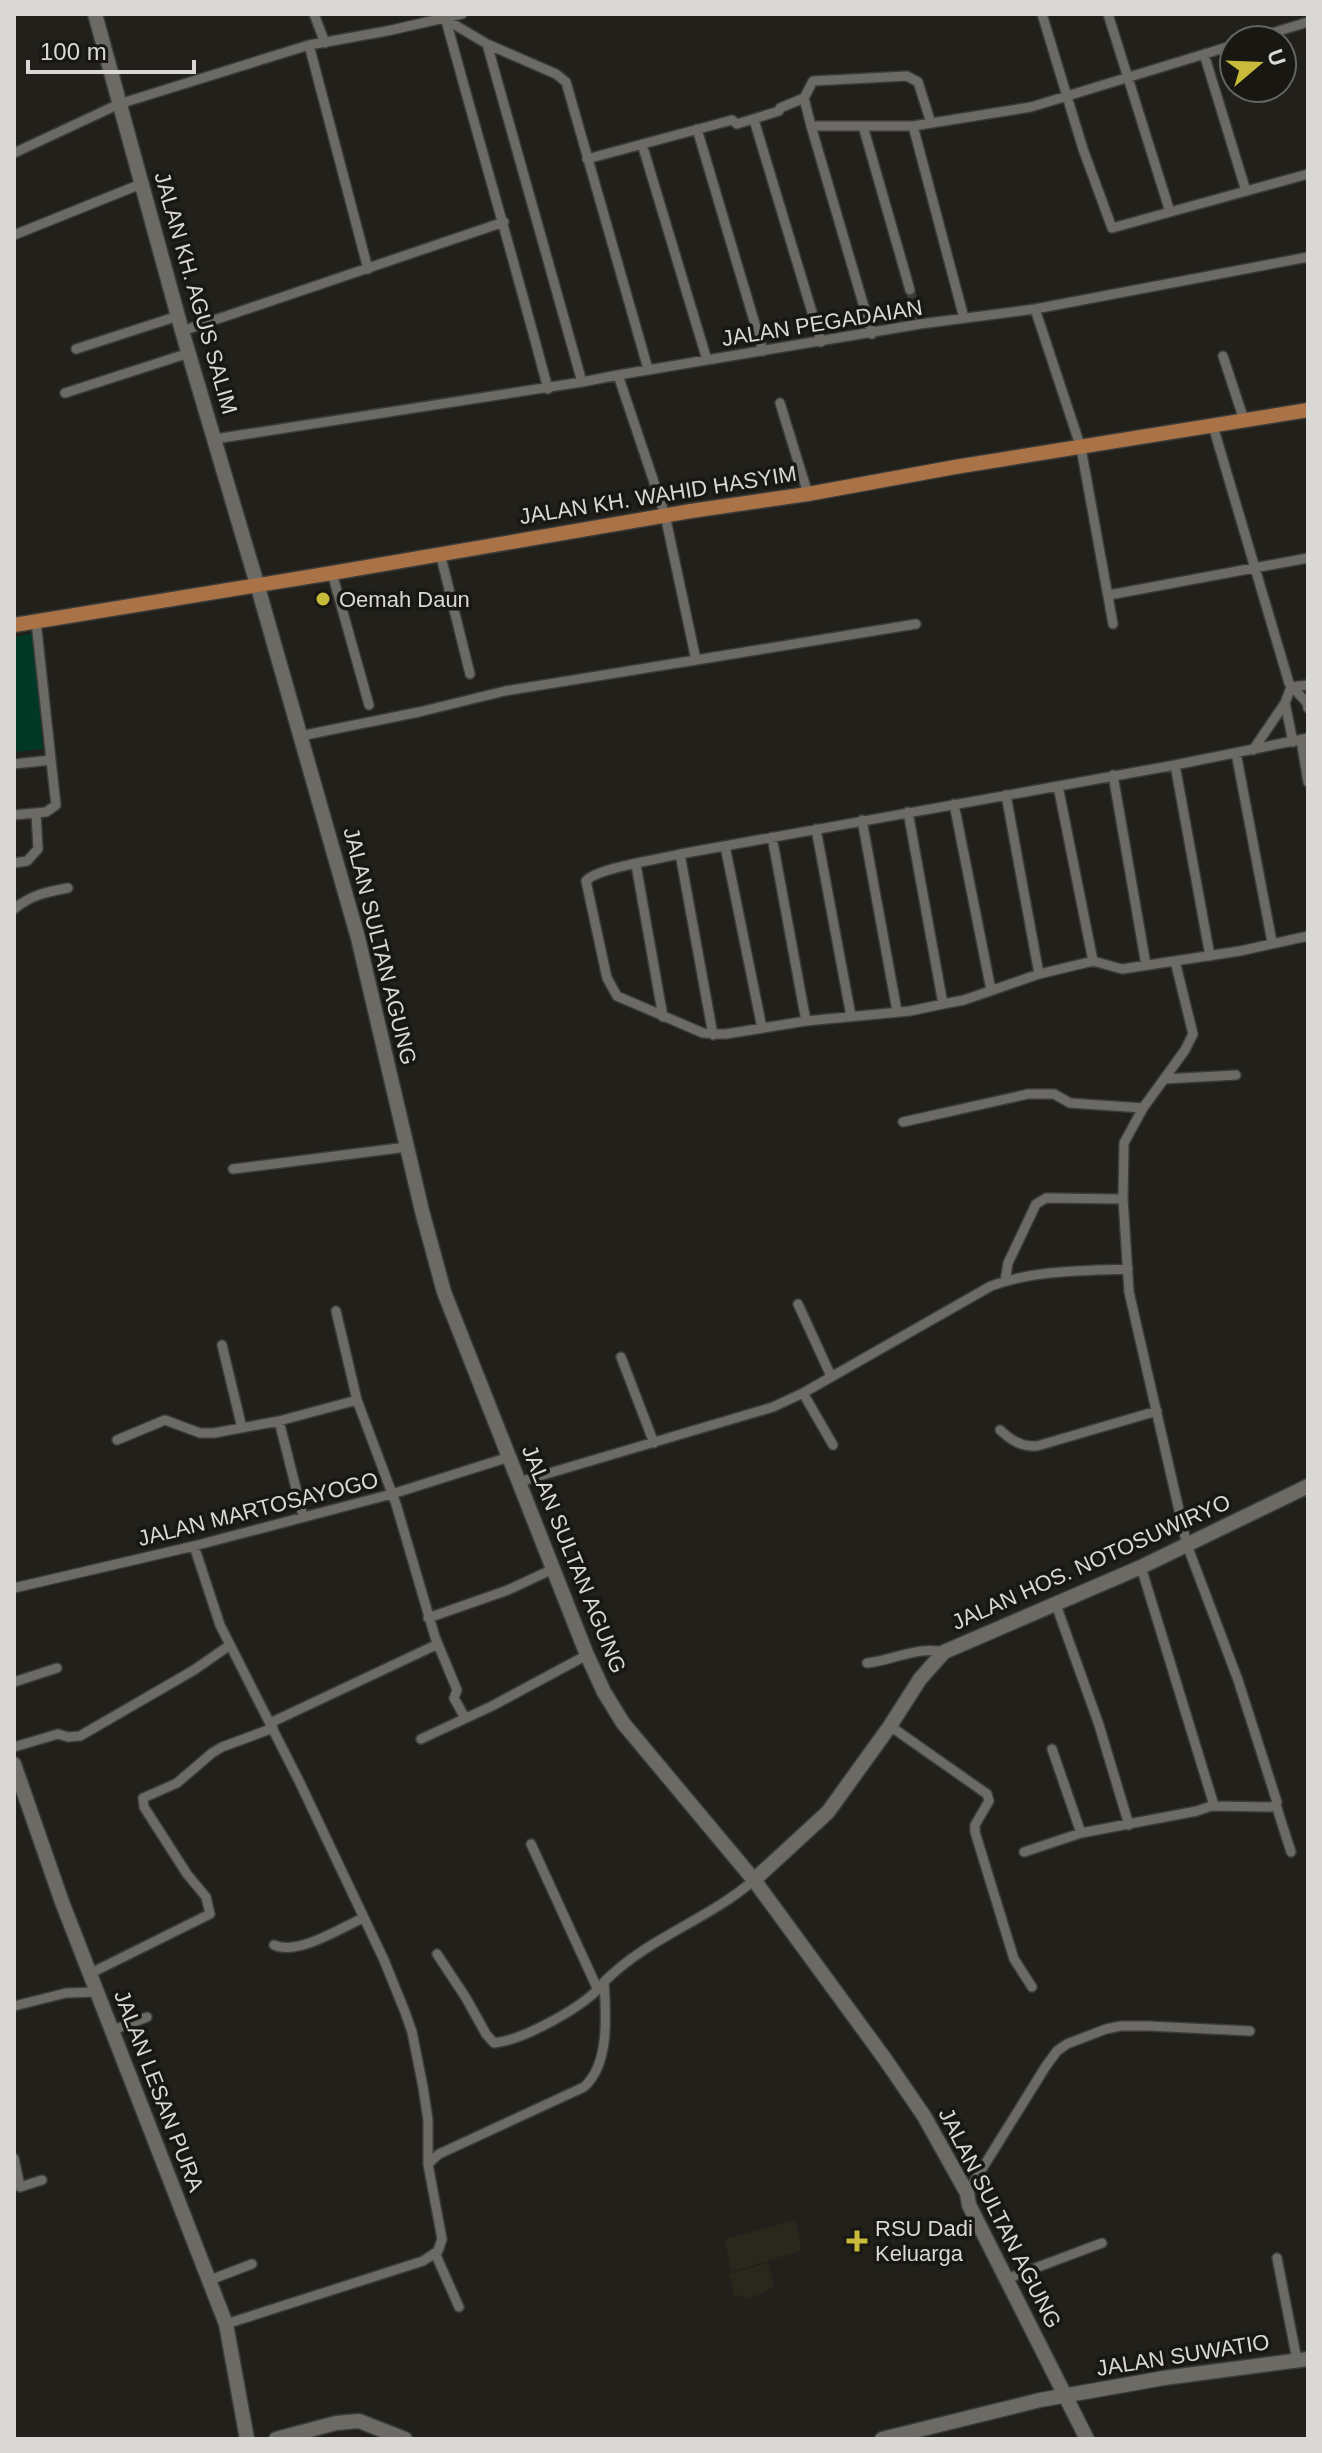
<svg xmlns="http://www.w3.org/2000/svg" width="1322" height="2453" font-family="Helvetica,sans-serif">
<rect width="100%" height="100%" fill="#21201b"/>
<path fill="#2a281d" d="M795,2220L802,2250L731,2272L725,2239Z
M768,2263L774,2285L761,2294L745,2299L743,2295L735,2298L729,2274Z"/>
<path fill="#003826" d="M34,633L43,749L14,752V637Z"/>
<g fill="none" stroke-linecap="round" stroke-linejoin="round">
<path stroke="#3d3c37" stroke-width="9" stroke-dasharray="9 4.5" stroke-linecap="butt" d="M910,290L920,322"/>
<g stroke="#3c3b38" stroke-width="12">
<path id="street" d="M314,14L325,43
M1042,14L1083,149L1112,228L1308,174
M1108,14L1170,212
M445,17C479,141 515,264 548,389
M445,19L487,44L556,74L566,82L648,369
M1249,40L1308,22
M487,44L582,382L618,375
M309,45L368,269
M1204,54L1246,191
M804,98L813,81L907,76L918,82L931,123
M754,120L821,342
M811,126L872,334
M863,126L910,290
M913,126L964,318
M697,129L763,351
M642,144L707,360
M14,153L119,104L309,45L387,31L462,14
M587,159L732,120L737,124L779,111L780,108L804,98L811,126H913L1031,107L1234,45
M14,235L141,184
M1035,309L1308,257
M182,331L504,222
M76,349L178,316
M1223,356L1244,420
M65,393L189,353
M780,403L808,494
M1213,426L1289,683L1307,703L1308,708
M215,439L582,382
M440,553L470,674
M332,573L369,705
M1109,595L1308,558
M916,624L696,660L665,515L618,375L920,324L1035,309L1081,448L1113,624
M1291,687L1285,703L1293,742
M1291,687L1308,685
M300,736L419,712L505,691L696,660
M1308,738L1175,765L680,854C661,859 596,868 586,881L607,978L617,996L703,1033L726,1034L806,1021L910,1011L943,1004L964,1000L1039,974L1093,961L1122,969L1240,951L1308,936
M1301,740L1308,782
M1253,750L1285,703
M1236,753L1272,942
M14,764L51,760L36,621
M1175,765L1210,956
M1113,775L1146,965
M1058,786L1093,961
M1006,795L1039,974
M954,804L991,990
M908,812L943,1004
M14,815L46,812L56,805L51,760
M862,820L897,1011
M816,829L851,1016
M772,837L806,1021
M725,846L762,1028
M680,854L713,1035
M14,863L27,861L38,849L36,813
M636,865L663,1017
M14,909C31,895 46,892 68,888
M1175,961L1193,1034L1185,1050L1143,1108L1124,1143L1123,1199L1129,1292L1187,1545L1238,1680L1277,1802L1276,1805L1271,1807L1211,1806
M1164,1079L1236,1075
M903,1122L1028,1094H1054L1070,1103L1143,1108
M233,1169L407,1147
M1005,1281L1008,1263L1036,1204L1046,1198L1123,1199
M798,1304L831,1376
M336,1311L357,1400L396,1504L435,1637L457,1690L454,1698L465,1718
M222,1345L242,1428
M621,1357L654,1443
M803,1393L833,1445
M279,1421L303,1516
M1000,1430C1011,1440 1021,1447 1037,1446L1157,1411
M117,1440L165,1420L200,1433H214L279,1421L357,1400
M519,1482L773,1407L803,1393L991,1286C1033,1270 1083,1271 1128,1269
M194,1546L220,1625L300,1783L384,1960L405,2012L412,2032L423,2087L428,2120V2164
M14,1588L194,1546L392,1494L509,1457
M1055,1602L1099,1725L1129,1825
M428,1618L508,1590L553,1569
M867,1663C894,1660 917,1646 944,1652
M14,1682L57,1668
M270,1723L438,1644
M890,1726L987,1794L989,1801L975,1825V1832L1014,1959L1032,1987
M421,1739L492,1706L587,1655
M14,1747L58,1734L68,1737L80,1736L194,1670L230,1645
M1052,1749L1081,1833
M1276,1805L1291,1852
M531,1844L598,1990
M1024,1852L1081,1833L1197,1811L1211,1806L1213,1802L1141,1567
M274,1945C297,1956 341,1928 363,1918
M437,1954L466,1998L486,2034L494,2043C523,2040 587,2006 604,1982
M89,1974L210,1914L206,1897L187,1874L144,1807L143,1798L177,1783L212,1753L222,1747L273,1728
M14,2006L66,1993L96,1992
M111,2031L147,2017
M14,2158L20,2187L42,2180
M967,2193L1046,2066L1057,2051L1067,2044L1106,2029L1121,2026H1148L1250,2031
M435,2253L459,2307
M1277,2258L1297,2360
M1006,2279L1102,2243
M210,2280L252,2264
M226,2324L423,2261L438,2251L442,2239L428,2164L439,2154L584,2087C610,2064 606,2014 604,1982C647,1938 708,1920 754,1880"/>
</g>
<g stroke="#3c3b38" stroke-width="17">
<path id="secondary" d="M95,14L182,331L257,584L358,938L422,1211L444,1292L587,1655L604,1692L623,1723L754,1880L885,2059L924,2116L967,2193L969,2205L1087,2439
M14,1764L62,1902L226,2324L247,2439
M754,1880L828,1812L890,1726L920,1679L944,1652L1141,1567L1308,1486
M276,2439L336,2423L359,2421L405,2439
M882,2439L1040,2400L1164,2378L1308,2359"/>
</g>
<g stroke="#3c3b38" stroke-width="17">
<path id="primary" d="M14,625L332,573L691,511L808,494L955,467L1308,410"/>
</g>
<use href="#street" stroke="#6b6a64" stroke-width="9"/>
<use href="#secondary" stroke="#6b6a64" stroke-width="14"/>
<use href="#primary" stroke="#a97247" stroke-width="14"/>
</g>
<g fill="#c8bb3b" stroke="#181712" stroke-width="3">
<circle cx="323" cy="599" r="8"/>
<path d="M853 2229h8v8h8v8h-8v8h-8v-8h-8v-8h8z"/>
</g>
<g text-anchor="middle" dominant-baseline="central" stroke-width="7" stroke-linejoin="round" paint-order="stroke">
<g font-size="22" fill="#d9d8d5" stroke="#181712">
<text transform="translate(196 293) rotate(74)">JALAN KH. AGUS SALIM</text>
<text transform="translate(822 323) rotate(-9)">JALAN PEGADAIAN</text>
<text transform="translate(658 495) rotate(-9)">JALAN KH. WAHID HASYIM</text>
<text transform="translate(380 946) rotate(76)">JALAN SULTAN AGUNG</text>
<text transform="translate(258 1509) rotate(-14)">JALAN MARTOSAYOGO</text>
<text transform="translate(574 1559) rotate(68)">JALAN SULTAN AGUNG</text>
<text transform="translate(1091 1562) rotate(-24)">JALAN HOS. NOTOSUWIRYO</text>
<text transform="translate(159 2091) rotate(69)">JALAN LESAN PURA</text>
<text transform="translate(1000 2218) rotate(63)">JALAN SULTAN AGUNG</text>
<text transform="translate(1183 2355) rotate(-9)">JALAN SUWATIO</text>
</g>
<g font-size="22" fill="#d9d8d5" stroke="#181712" text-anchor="start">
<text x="339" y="599">Oemah Daun</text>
<text x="875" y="2228">RSU Dadi<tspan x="875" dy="25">Keluarga</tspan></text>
</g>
</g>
<rect width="1322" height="2453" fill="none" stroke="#d9d8d5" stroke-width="32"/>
<g transform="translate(1258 64) rotate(71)"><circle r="38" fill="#181712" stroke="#656460" stroke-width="2"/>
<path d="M0-6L14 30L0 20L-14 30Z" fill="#c8bb3b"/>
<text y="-12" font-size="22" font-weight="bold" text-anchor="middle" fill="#d9d8d5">U</text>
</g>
<path d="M28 60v12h166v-12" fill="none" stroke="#d9d8d5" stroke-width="4"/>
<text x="40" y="60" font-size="24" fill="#d9d8d5" stroke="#181712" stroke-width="6" paint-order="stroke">100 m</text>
</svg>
